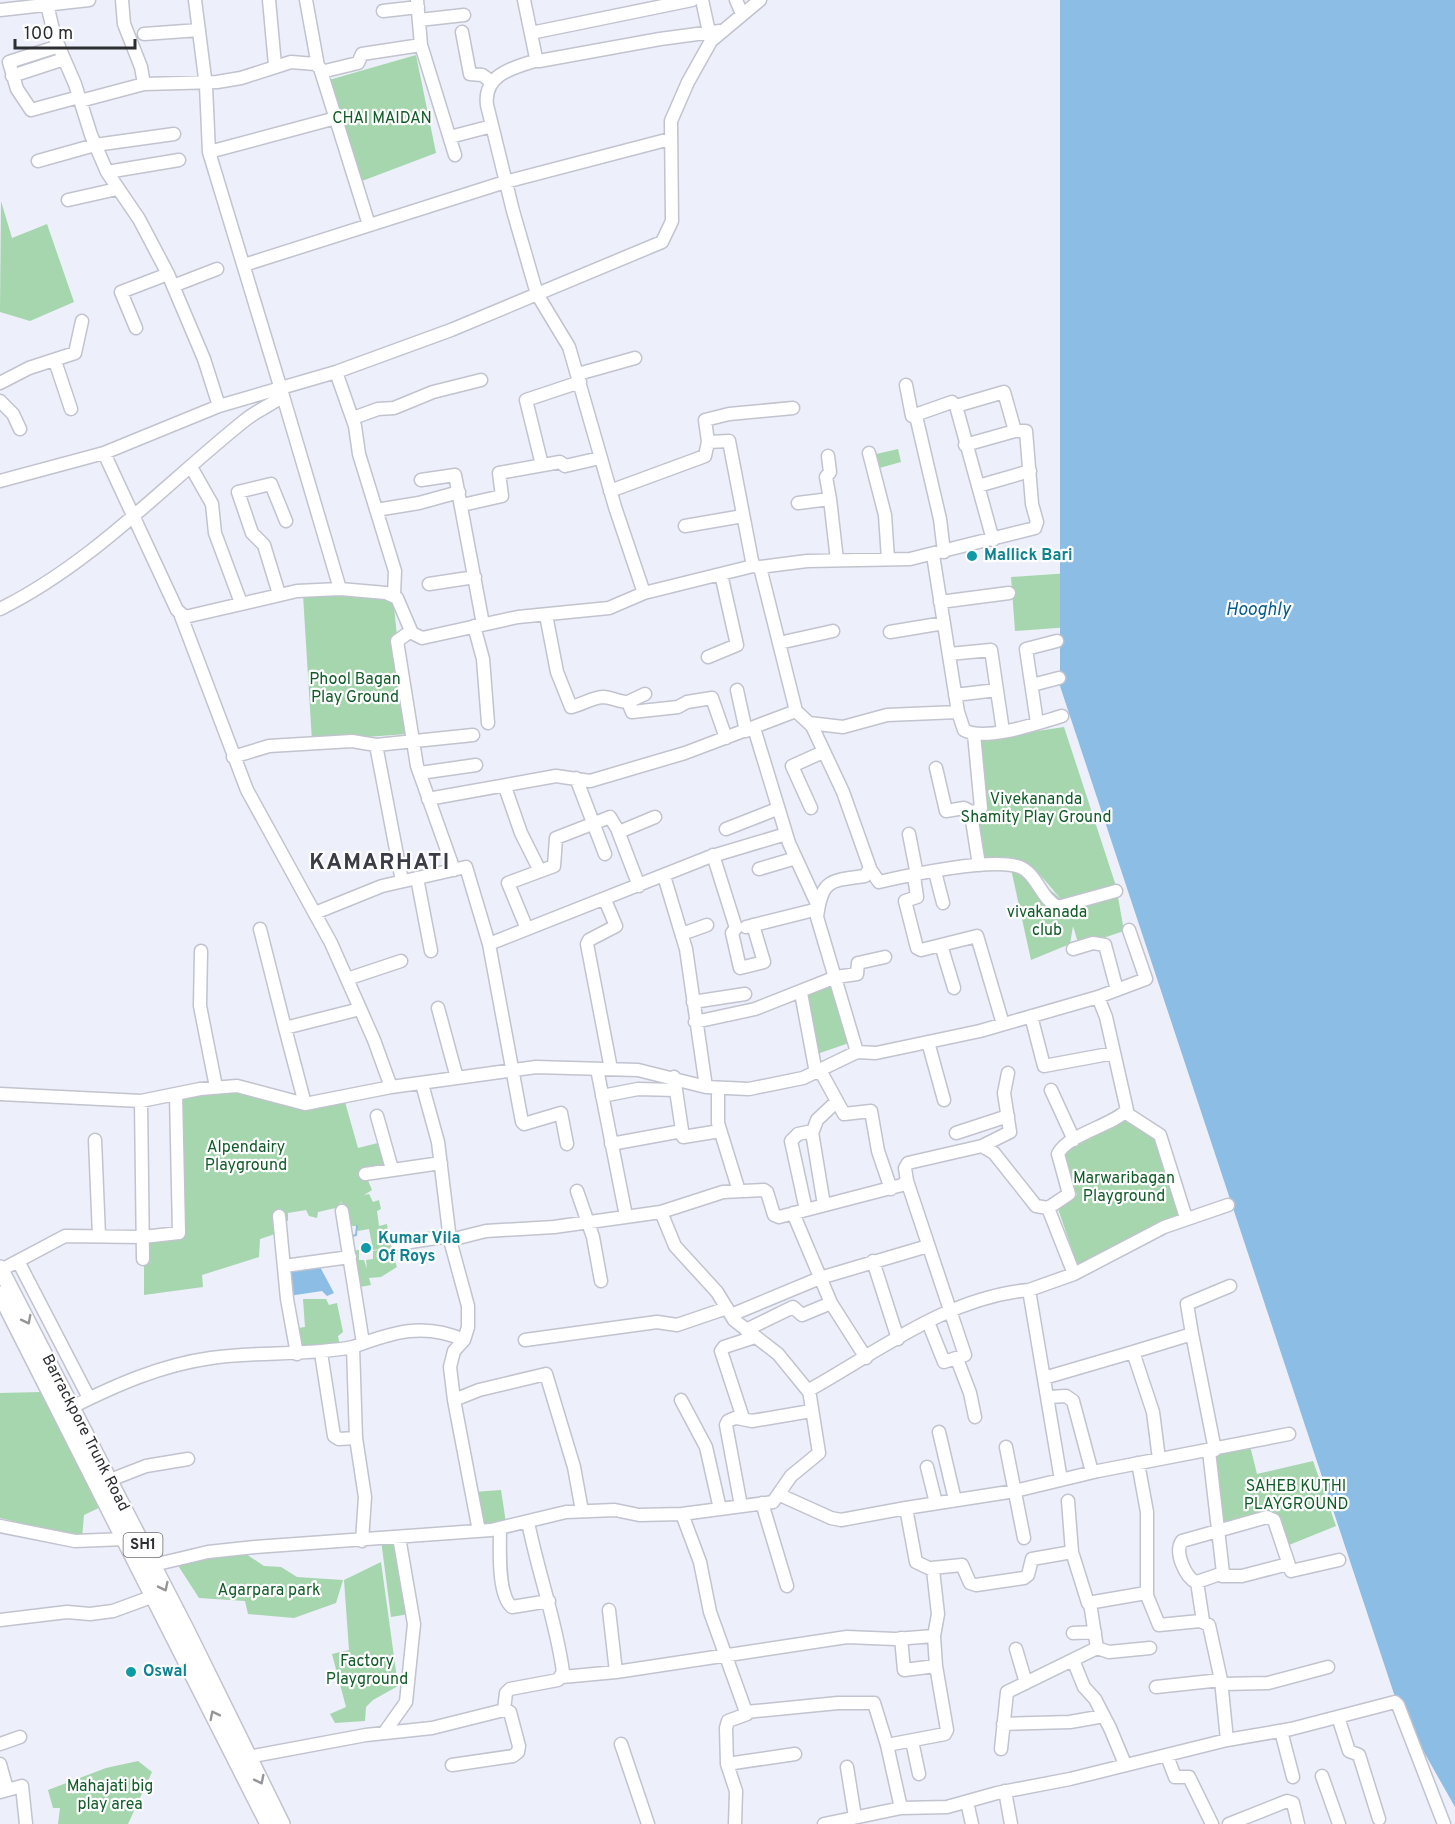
<svg xmlns="http://www.w3.org/2000/svg" width="1455" height="1824" font-family="Overpass,sans-serif">
<rect width="100%" height="100%" fill="#edeffa"/>
<path fill="#a5d6ad" d="M416,55L436,153L354,184L322,82Z
M1,201L12,238L47,224L74,302L30,321L0,312Z
M898,449L901,462L876,469L872,455Z
M1070,573V627L1015,631L1011,577Z
M303,595L393,597L407,734L312,741Z
M1064,727L1116,886L1124,931L1079,946L1073,926L1070,944L1031,960L1011,869L1035,877L1061,899C1029,862 1032,859 982,860L976,813L978,740Z
M836,984L849,1043L817,1054L804,996Z
M253,1091L345,1102L358,1148L382,1142L388,1162L364,1171L372,1190L364,1195L369,1194L373,1202L379,1200L381,1209L377,1211L379,1226L387,1224L390,1246L397,1267L381,1277L369,1278L371,1285L354,1288L350,1251L359,1250V1260H364L367,1269L366,1260L373,1259V1251L381,1249L373,1250L369,1229L358,1231L356,1226H346L341,1201L340,1207L318,1212L317,1218L309,1216L306,1210L288,1213V1221L280,1220L275,1234L260,1239L259,1257L202,1275L203,1287L144,1295V1238L180,1236L179,1096Z
M1128,1118L1158,1137L1181,1216L1078,1267L1057,1206L1077,1195L1063,1153Z
M303,1299H326L329,1305L337,1303L343,1332L338,1336L340,1347L301,1352L298,1328L305,1327Z
M41,1392L103,1506L84,1515L82,1538L0,1518V1393Z
M1250,1446L1257,1474L1313,1461L1336,1526L1289,1545L1273,1512L1221,1528L1210,1452Z
M501,1490L506,1523L480,1526L474,1492Z
M399,1538L409,1614L391,1617L381,1540Z
M243,1552L264,1566L281,1567L297,1577L343,1580L336,1603L294,1618L248,1614L245,1601L199,1598L177,1564L209,1555Z
M381,1562L398,1686L373,1700L366,1707L365,1721L335,1723L330,1714L346,1707L332,1654L349,1650L344,1580Z
M138,1761L152,1772L128,1824H58L60,1808H53L48,1790L106,1768Z"/>
<path fill="#8bbde5" d="M1060,0H1455V1807L1398,1706L1060,686Z
M319,1265L334,1293L327,1296L322,1291L289,1296L286,1268Z"/>
<g fill="none" stroke-linecap="round" stroke-linejoin="round">
<path stroke="#8bbde5" stroke-width="2" d="M349,1237L356,1235L357,1226"/>
<g stroke="#c1c3ce" stroke-width="15">
<path id="minor" d="M46,0L55,38L75,84L91,135L107,172L139,219L168,274L204,359L219,406
M122,0L124,24L141,67L144,84
M269,0L275,65
M306,0L318,66
M417,0L421,45L455,155
M524,0L536,58L539,61L660,39L720,31
M702,0L709,32
M736,0L742,14
M0,10L89,0
M383,11L418,7
M419,20L464,15
M462,32L470,74L482,75L492,82
M531,33L692,0
M144,34L199,30
M59,46L9,62L17,89L31,110L79,97
M538,60C515,67 483,74 487,105L513,211L537,294L569,347L615,507L644,593
M321,72L358,63L362,54L421,45
M12,76L64,59
M80,101L144,84L217,82L241,78L291,62L315,64L320,68L369,225
M450,137L492,126
M209,152L336,118
M38,161L95,145L174,134
M107,172L179,160
M68,200L117,189
M244,265L505,182L670,139
M173,286L217,269
M136,328L121,292L168,274
M55,361L71,409
M336,372L355,426L359,454L395,571L394,595
M578,374L635,358
M0,383L29,368L75,353L82,321
M906,385L912,416L952,402L956,406
M283,396L340,589
M0,401L13,414L20,429
M916,416L940,519L944,552
M353,418L378,409L394,408L433,392L481,380
M869,453L885,515L888,559
M828,456L830,472L826,477L830,499
M542,465L526,400L580,382
M191,467L212,504L215,533L241,603
M421,480L455,475L483,624
M0,481L104,453L219,406L336,372L451,330L662,242L672,221L671,121L688,82L711,41L760,0
M978,486L1030,471
M610,491L705,456L708,442
M798,503L830,499L837,560
M462,505L502,496L499,473L560,462L565,466L600,458
M376,510L419,503L459,492
M685,526L743,516
M993,540L956,406L1004,392L1015,431
M933,555L958,712L964,730C986,742 1038,723 1062,716
M753,566L729,441L708,442L705,420L729,414L793,408
M760,567L807,561L910,559L1035,528L1037,522L1032,504L1026,431H1015L965,445
M429,584L475,577
M279,594L264,545L252,533L238,492L271,484L286,521
M940,602L1009,593
M0,609C93,563 164,485 244,421C256,411 271,405 283,396L209,152L206,86L195,0
M546,615L557,672L571,707C582,705 592,697 604,697C614,698 619,702 628,702L632,712L678,707L687,702L712,698L726,738
M181,616L247,790L331,943L374,1040L391,1087
M474,626L483,659L488,723
M411,631L397,641L417,766L454,870
M890,632L944,623
M779,643L833,631
M949,654L991,650L1003,731
M708,657L737,645L721,574
M1032,685L1059,678
M737,690L746,731
M955,695L997,690
M628,702L645,694
M809,723L843,727L887,715L958,712
M1037,723L1026,649L1057,641
M754,728L789,843L818,906
M974,734L981,808L971,814L979,865
M233,757L269,746L352,741L376,745
M936,768L946,811L964,808L972,812
M420,773L476,765
M576,778L605,854
M505,787L521,833L540,871
M428,799L556,776L590,781L685,753L796,711
M811,808L792,766L823,752
M726,829L777,809
M618,831L639,886
M909,834L917,875
M713,855L736,928L732,933L740,968L764,962L753,925
M759,869L796,858
M870,869L879,882C909,875 993,857 1020,867C1037,874 1041,899 1058,907L1116,891
M935,872L943,903
M664,876L686,949L706,1087
M914,876L917,897L905,901L917,948L921,950L977,936L1003,1024
M417,878L431,951
M402,881L376,745L473,735
M605,900L616,926L589,940L587,944L611,1069
M315,913L382,886L466,867L489,944L522,1122L524,1124L561,1113L567,1144
M746,927L818,909
M260,929L285,1028L360,1009
M527,929L508,883L554,866L556,838L610,817L619,832L655,817
M682,934L707,925
M489,944L709,857L786,834
M941,945L954,988
M1073,949L1093,943L1105,945L1117,990
M201,951L200,1006L216,1087
M347,979L401,961
M801,993L816,1073
M1098,997L1146,979L1129,930
M693,1002L745,994
M438,1008L457,1078
M1031,1016L1044,1066L1114,1053
M695,1022L755,1009L836,977L857,974L858,963L885,957
M285,1028L305,1104
M928,1042L944,1100
M857,1052L876,1053L980,1031L1098,997L1106,1017L1127,1110C1112,1126 1068,1134 1058,1154L1069,1194L1048,1208L1074,1274
M597,1069L626,1216
M821,1072L844,1114L871,1111L878,1151L891,1189
M674,1077L683,1137L720,1131
M422,1084L438,1142L450,1240L468,1306V1327L464,1340L454,1351L450,1367L454,1400L479,1531
M718,1088V1123L739,1191
M1051,1090L1074,1140
M0,1094L141,1101L200,1089L237,1086L305,1104L391,1087L536,1067L638,1070L706,1087L749,1089L803,1078L857,1052L817,917C822,878 831,881 865,876L870,868L843,792L812,726L796,711L760,567L753,566L644,593L609,608L518,617L422,638L412,633L397,598L386,593L340,589L297,591L185,617L177,610L104,453
M602,1096L638,1089L676,1090
M141,1101L143,1259
M1126,1113L1160,1135L1186,1218
M377,1116L392,1169
M812,1132L824,1205
M956,1133L1008,1116
M95,1140L99,1236
M611,1144L682,1131
M982,1146L1010,1132L1004,1093L1008,1073
M365,1174L441,1163
M907,1181L965,1355L944,1362L928,1322
M577,1191L593,1237L601,1281
M806,1210L791,1141L798,1134L813,1131L817,1120L837,1101
M342,1211L363,1343
M661,1212L723,1192L764,1190L767,1192L774,1215L779,1217L902,1185L907,1181L905,1168L908,1163L982,1146L994,1153L1036,1206L1048,1208
M793,1213L831,1303L866,1358
M279,1216L287,1299L297,1354
M450,1240L486,1231L554,1227L661,1212L675,1246L717,1292L734,1320L778,1354L809,1392
M397,1244L449,1236
M18,1261L89,1398
M873,1261L898,1339
M284,1266L350,1257
M1,1270L65,1236L143,1237L179,1233L176,1094
M731,1315L820,1278L928,1246
M746,1330L793,1307L802,1315L831,1303
M1192,1334L1215,1450
M525,1340L657,1322L677,1325L727,1308
M321,1353L334,1436L339,1439L356,1438
M957,1359L970,1393L975,1417
M1044,1378L1133,1352
M1048,1397L1066,1396L1073,1401L1092,1472
M454,1400L479,1390L546,1374L574,1467L582,1511
M681,1400L706,1447L720,1509
M72,1407C116,1385 161,1365 211,1358C258,1351 306,1356 353,1347
M737,1418L752,1421L811,1411
M939,1432L955,1500
M1006,1447L1024,1538
M1159,1459L1153,1412L1133,1352L1192,1334L1187,1304L1230,1286
M1138,1463L1147,1512V1594
M927,1467L936,1503
M110,1480L146,1466L188,1459
M1061,1480L1029,1290L1074,1274L1164,1227L1228,1205
M780,1495L831,1518L841,1520L906,1508
M1068,1501L1072,1552L1088,1603L1146,1593L1159,1625L1200,1621L1209,1625L1221,1680L1227,1740
M762,1503L787,1586
M741,1506L726,1425L728,1421L742,1415L721,1351L724,1347L755,1337
M682,1514L700,1562L710,1612L746,1712L838,1703H874L887,1745L901,1808
M0,1526L75,1541L125,1539
M500,1528C500,1547 497,1595 512,1607L549,1601
M362,1541L365,1497L356,1438L353,1347C393,1332 424,1322 464,1340
M145,1567L208,1552L255,1547L491,1530L566,1512L615,1510L639,1515L682,1514L773,1502L791,1476L819,1453L809,1390C879,1351 948,1297 1029,1290
M932,1568L962,1565L970,1583L976,1585L1024,1578L1028,1575L1032,1559L1072,1552
M1222,1576H1242L1288,1564
M1197,1583C1185,1577 1174,1552 1182,1541L1267,1517L1274,1520L1291,1571L1339,1560
M609,1610L616,1672
M0,1620L67,1612L90,1614L113,1611L154,1596
M1203,1621L1197,1582L1223,1573L1209,1451
M1073,1633L1095,1632
M901,1638L904,1670L936,1666
M1097,1648L1109,1652L1150,1648
M1016,1649L1026,1683
M1073,1660L1084,1687L1095,1699L1110,1728L1125,1764
M562,1677L616,1672L847,1637L895,1639L934,1636
M1222,1684L1268,1683L1328,1667
M1156,1687L1221,1680
M504,1710L506,1693L510,1689L558,1680L563,1672C556,1620 538,1573 528,1522
M1338,1717L1349,1751L1359,1755L1379,1819
M1003,1724L1070,1722L1104,1716
M1281,1731L1293,1777
M384,1733L406,1702L414,1624L399,1537
M912,1741L919,1774
M0,1744L20,1737
M621,1744L648,1824
M887,1745L945,1734L947,1730L936,1666L934,1636L938,1614L933,1570L916,1562L906,1508L1015,1491L1098,1471L1289,1434
M1001,1749L1007,1692L1097,1648L1090,1603
M1167,1756L1175,1777H1189L1212,1824
M248,1757L366,1735L432,1728L504,1710L510,1712L519,1746L518,1752L513,1756L452,1765
M0,1764L7,1789
M727,1764L795,1754
M847,1767L855,1817
M1322,1776L1339,1824
M1005,1791L1011,1824
M0,1792L22,1786L26,1824
M967,1802L972,1824
M735,1824L736,1791L727,1764L726,1728L728,1721L747,1714
M824,1824L901,1808L947,1807L997,1793L1070,1779L1227,1740L1291,1729L1395,1702L1398,1705L1444,1824
M1229,1824L1287,1801L1293,1803L1298,1824"/>
</g>
<g stroke="#c1c3ce" stroke-width="18">
<path id="major" d="M0,1268L186,1629L282,1824
M0,1294L268,1824"/>
</g>
<use href="#minor" stroke="#fff" stroke-width="12"/>
<use href="#major" stroke="#fff" stroke-width="15"/>
</g>
<defs><path id="oneway-chevron" d="M-2-3.5L2.5 0L-2 3.5" fill="none" stroke-width="1.6" stroke-linecap="round" stroke-linejoin="round" transform="scale(1.5)"/></defs>
<g stroke="#969698">
<use href="#oneway-chevron" transform="translate(27 1320) rotate(63)"/>
<use href="#oneway-chevron" transform="translate(164 1587) rotate(64)"/>
<use href="#oneway-chevron" transform="translate(214 1715) rotate(-117)"/>
<use href="#oneway-chevron" transform="translate(260 1780) rotate(63)"/>
</g>
<g fill="#0f9aa8" stroke="#fdfdfd" stroke-width="2">
<circle cx="972" cy="556" r="6"/>
<circle cx="366" cy="1248" r="6"/>
<circle cx="131" cy="1672" r="6"/>
</g>
<g text-anchor="middle" dominant-baseline="central" stroke-width="4.5" stroke-linejoin="round" paint-order="stroke">
<rect fill="#fdfdfd" stroke="#6b6c6f" stroke-width="1.5" x="123.5" y="1533" width="39" height="24" rx="4.5"/>
<g font-size="15" font-weight="bold" fill="#2d2e32">
<text x="143" y="1545">SH1</text>
</g>
<g font-size="16" fill="#115b28" stroke="#fdfdfd">
<text x="382" y="119">CHAI MAIDAN</text>
<text x="355" y="680">Phool Bagan<tspan x="355" dy="18">Play Ground</tspan></text>
<text x="1036" y="800">Vivekananda<tspan x="1036" dy="18">Shamity Play Ground</tspan></text>
<text x="1047" y="913">vivakanada<tspan x="1047" dy="18">club</tspan></text>
<text x="246" y="1148">Alpendairy<tspan x="246" dy="18">Playground</tspan></text>
<text x="1124" y="1179">Marwaribagan<tspan x="1124" dy="18">Playground</tspan></text>
<text x="1296" y="1487">SAHEB KUTHI<tspan x="1296" dy="18">PLAYGROUND</tspan></text>
<text x="269" y="1591">Agarpara park</text>
<text x="367" y="1662">Factory<tspan x="367" dy="18">Playground</tspan></text>
<text x="110" y="1787">Mahajati big<tspan x="110" dy="18">play area</tspan></text>
</g>
<g font-size="16" font-weight="bold" fill="#0d838f" stroke="#fdfdfd" text-anchor="start">
<text x="984" y="556">Mallick Bari</text>
<text x="378" y="1239">Kumar Vila<tspan x="378" dy="18">Of Roys</tspan></text>
<text x="143" y="1672">Oswal</text>
</g>
<g font-size="16" fill="#2d2e32" stroke="#fdfdfd">
<text transform="translate(85 1433) rotate(63)">Barrackpore Trunk Road</text>
</g>
<g font-size="18" font-style="italic" fill="#065c8d" stroke="#fdfdfd">
<text x="1258" y="610">Hooghly</text>
</g>
<g font-size="22" font-weight="bold" letter-spacing="1.5" fill="#3b3c45" stroke="#fdfdfd">
<text x="380" y="863">KAMARHATI</text>
</g>
</g>
<path d="M15 39v9h120v-9" fill="none" stroke="#2d2e32" stroke-width="3"/>
<text x="24" y="39" font-size="18" fill="#2d2e32" stroke="#fdfdfd" stroke-width="4.5" paint-order="stroke">100 m</text>
</svg>
